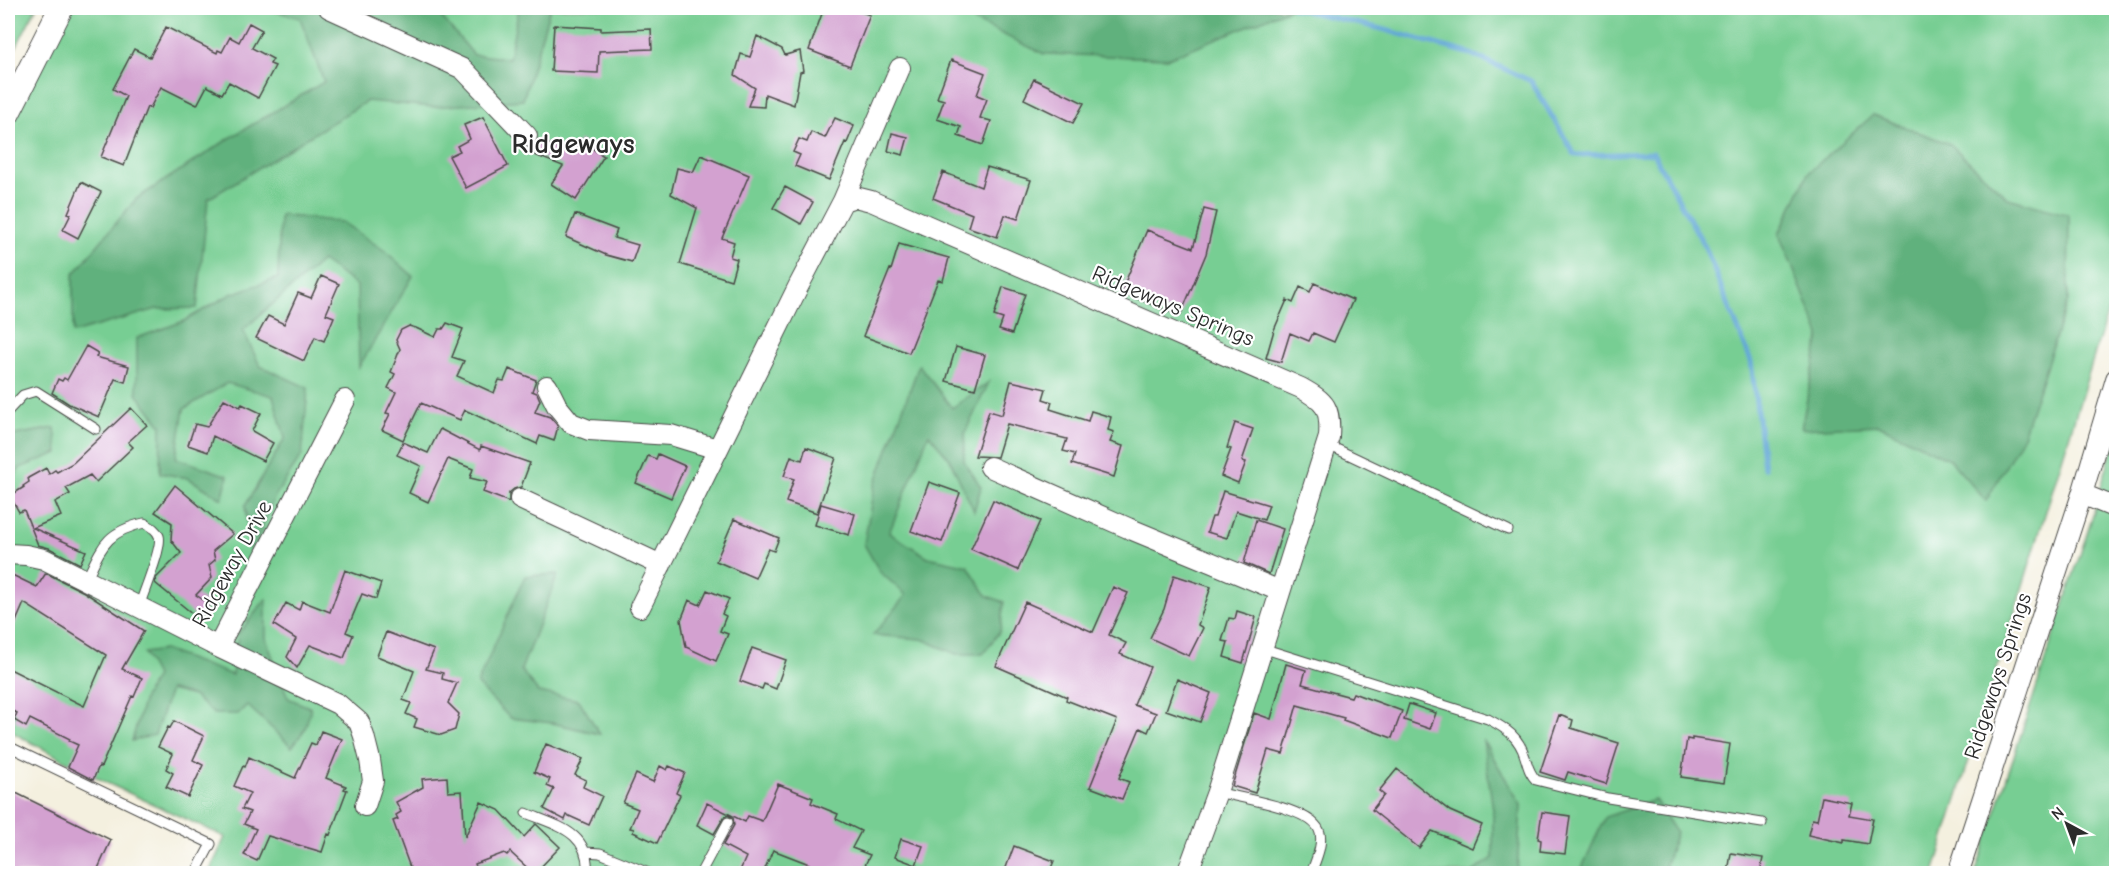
<svg xmlns="http://www.w3.org/2000/svg" width="2124" height="881" font-family="'Comic Neue',sans-serif">
<rect width="100%" height="100%" fill="#fff"/>
<filter id="ink" filterUnits="userSpaceOnUse"><feTurbulence type="fractalNoise" baseFrequency=".0167" numOctaves="2"/><feDisplacementMap in="SourceGraphic" scale="12" xChannelSelector="R" yChannelSelector="G"/><feConvolveMatrix kernelMatrix="1 2 1 2 8 2 1 2 1" color-interpolation-filters="sRGB"/></filter>
<filter id="wash" filterUnits="userSpaceOnUse"><feTurbulence type="fractalNoise" baseFrequency=".008" numOctaves="4" result="noise"/><feDisplacementMap in="SourceGraphic" scale="24" xChannelSelector="R" yChannelSelector="G"/><feGaussianBlur stdDeviation="1.35" result="paint"/><feColorMatrix in="noise" values="0 0 0 0 0 0 0 0 0 0 0 0 0 0 0 0 0 1.4 0 .05"/><feComposite in="paint" operator="in"/></filter>
<g filter="url(#wash)">
<rect width="100%" height="100%" fill="#f4f0df"/>
<path fill="#77ce93" stroke="#517c5f" stroke-width="1.5" d="M8,8H36L8,63Z
M68,8H2116V285L1934,873H209L225,837L107,783L8,730V130Z
M2116,435V873L1975,874L2093,515Z"/>
<path fill="#61b17d" stroke="#466e54" stroke-width="1.5" d="M264,8H434L474,55L509,58L519,8H550L523,100L433,107L367,101L208,199L197,308L157,309L73,333V275L136,199L233,136L324,82L300,18Z
M947,8H1292L1168,58L1044,54Z
M1873,115L1950,144L2008,198L2069,215L2068,300L2023,436L1986,501L1949,459L1879,425L1801,429L1820,335L1779,234L1808,173Z
M280,215L342,222L385,251L413,276L359,367L357,286L322,261L243,330L260,366L308,388L302,455L275,496L251,555L245,506L285,438L273,396L227,383L184,409L176,458L228,476L222,499L188,478L160,473L161,425L137,394V338L184,321L231,294L278,278Z
M919,365L952,408L989,382L965,433L964,461L981,487L974,511L949,458L929,434L889,533L928,557L968,566L987,596L1004,602L1000,631L983,654H956L922,639L873,635L906,595L880,572L864,544L874,487Z
M55,428L58,453L20,468L8,487V444L15,435Z
M558,574L521,670L538,692L579,700L600,734L552,723L510,718L477,684L525,576Z
M266,599V639L288,698L311,708L305,729L292,747L247,705L238,714H214L193,696L170,690L155,735L132,741L144,698L156,676L144,653L164,650L232,675L238,634Z
M1483,740L1521,805L1517,873H1471L1493,858V810Z
M1655,800L1676,832L1663,873L1599,874L1581,870L1605,817Z"/>
<g fill="none" stroke-linecap="round" stroke-linejoin="round">
<path stroke="#5ea6d5" stroke-width="5" d="M1293,8L1382,29L1471,54L1531,81L1575,155L1653,153L1705,247L1751,361L1764,468"/>
</g>
<g id="blocks">
<path fill="#d3a1d0" d="M824,8H851L870,15L850,66L809,50Z
M249,23L262,30L252,48L273,59L270,64L275,66L258,98L229,82L222,94L207,86L197,105L161,87L150,108L147,107L124,166L101,157L126,96L113,89L134,49L150,57L166,27L217,53L218,50L222,52L230,37L239,42Z
M554,25L601,28V31L651,29L652,49L599,51L598,73L551,71Z
M757,36L782,49L785,55L800,51L803,71L800,72L794,105L765,94L764,107L748,106L755,88L735,75L741,54L750,57Z
M951,60L985,73L977,95L987,99L980,118L991,121L983,145L958,136L961,127L937,119L944,100L937,98Z
M1034,79L1084,103L1073,123L1024,99Z
M483,117L508,166L466,188L449,156L460,151L457,146L470,139L464,125Z
M835,118L854,126L847,143L845,142L829,180L795,166L800,155L793,152L799,139L807,142L811,132L825,138Z
M892,133L908,137L903,155L888,151Z
M538,140L571,153L579,140L604,156L576,200L551,184L563,166L522,150L523,147L529,148L535,145Z
M701,155L749,175L722,238L734,242L730,257L737,259L731,280L680,264L697,208L671,194L677,168L693,172Z
M987,167L1031,180L1018,219L1005,215L997,237L968,227L972,214L933,198L943,172L981,187Z
M81,182L101,192L78,238L63,230L71,214L68,213Z
M785,187L813,202L801,224L773,208Z
M1204,209L1216,212L1206,254L1180,316L1121,292L1147,230L1193,248Z
M575,214L617,230L614,238L638,245L632,262L606,255L566,237Z
M899,244L949,258L943,281L938,280L909,353L863,336L890,269L891,270Z
M321,276L339,284L326,314L334,317L324,341L315,337L304,361L256,338L268,316L284,324L298,293L311,298Z
M1314,283L1353,300L1334,342L1313,333L1309,341L1290,333L1281,362L1266,358L1274,330L1287,300L1293,303L1300,287L1310,292Z
M1003,287L1025,294L1012,334L999,330L1003,319L994,316Z
M447,323L463,329L452,357L464,361L457,376L494,393L499,380L504,381L509,369L536,380L532,391L537,393L540,400L535,412L550,417L558,426L554,441L540,436L537,444L465,410L460,420L421,403L403,440L382,430L390,414L386,413L396,392L388,388L395,374L391,372L400,349L396,340L401,330L409,326L416,328L435,337L439,329H443Z
M86,346L98,353L96,357L129,366L125,382L115,379L99,417L69,404L52,393L58,379L62,381L64,378L67,380Z
M956,347L985,355L975,389L946,381Z
M1011,381L1046,389L1043,399L1052,402L1050,409L1088,421L1091,411L1111,417L1108,430L1114,432L1110,442L1123,446L1114,477L1072,464L1075,454L1063,451L1067,439L1007,424L997,457L975,456L989,411L1002,415Z
M224,399L240,407L242,404L261,413L252,431L273,443L263,461L213,436L208,452L188,445L195,424L207,427Z
M131,408L147,425L128,442L133,447L96,482L90,475L66,488L70,494L55,502L61,516L33,528L86,551L80,564L49,548L38,545L24,510L19,512L10,496L24,487L23,486L29,482L28,478L46,468L49,474L55,470L57,472L73,463Z
M1235,423L1253,429L1242,461L1246,462L1238,483L1221,476L1231,449L1227,448Z
M440,429L480,450L481,446L530,463L521,487L514,489L509,493V502L483,492L487,482L470,478L473,469L448,459L428,502L409,493L421,466L397,455L403,442L428,453Z
M806,447L836,458L817,513L786,502L794,479L784,476L791,456L802,460Z
M658,454L685,466L671,498L636,483L648,456L656,459Z
M929,482L960,493L942,542L911,531Z
M175,485L233,534L213,551L215,560L209,565L212,578L196,595L209,604L199,619L155,583L156,578L181,553L171,540L172,523L155,512Z
M1223,491L1269,505L1264,520L1236,511L1227,538L1207,532L1212,517H1215Z
M993,500L1040,521L1018,570L971,549Z
M821,504L855,514L849,535L815,525Z
M734,519L779,538L774,551L768,549L755,578L716,561Z
M1256,520L1283,529L1269,574L1244,563Z
M345,570L381,583L376,599L362,594L346,632L353,635L344,658L310,645L297,668L287,657L296,639L274,625L286,603L299,610L302,601L330,612Z
M8,573L37,587L46,573L84,592L144,631L122,669L142,678L134,697L132,696L101,767L99,766L93,780L68,767L78,745L69,741L70,739L30,719L26,727L14,720L17,713L8,709V668L84,706L106,655L24,603L8,640Z
M1174,575L1211,587L1198,625L1203,628L1189,656L1150,638L1164,609Z
M1113,587L1128,593L1109,635L1126,643L1120,654L1150,667L1134,705L1156,713L1148,732L1140,728L1119,778L1129,782L1122,799L1090,787L1117,720L1066,700L1067,697L996,666L1025,602L1093,632Z
M707,590L729,599L722,614L726,616L720,631L728,634L716,661L686,647L681,620L689,600L700,605Z
M1237,611L1256,617L1243,663L1224,657L1228,642L1222,641L1229,618L1235,619Z
M386,632L434,650L426,669L443,673L442,679L457,683L448,703L459,714L455,730L441,735L414,727L417,719L406,714L411,703L403,700L414,671L377,656Z
M752,648L786,660L776,689L764,684L762,689L740,681Z
M1286,664L1306,670L1302,684L1351,697L1353,693L1402,711L1392,738L1343,720L1344,718L1297,705L1283,754L1268,750L1255,793L1232,786L1254,713L1271,719Z
M1177,679L1211,693L1200,722L1166,710Z
M1409,704L1436,713L1430,729L1404,720Z
M1559,715L1573,720L1571,728L1619,743L1606,784L1568,772L1565,780L1540,772Z
M174,721L204,736L193,760L203,765L188,797L166,787L173,773L166,769L173,754L158,747L168,727L170,728Z
M321,731L342,739L326,778L346,786L344,789L347,790L330,835L328,834L322,852L268,836L257,861L244,855L256,829L244,824L250,812L242,809L250,793L234,786L243,766L245,767L249,757L295,778L311,743L316,745Z
M1692,738L1730,744L1724,783L1681,777L1687,739L1692,740Z
M546,744L583,759L575,775L586,780L583,787L602,796L589,825L567,815L565,820L544,809L554,789L547,786L550,779L534,772Z
M660,766L667,770L669,766L685,773L676,793L680,795L657,843L633,832L634,829L630,828L638,809L623,803L636,774L653,782Z
M1397,769L1450,811L1482,825L1472,848L1432,831L1419,848L1372,810L1384,795L1379,791Z
M447,777L448,792L462,791L465,837L481,802L499,810L524,837L536,824L560,847L535,873H533L510,852L507,855L504,853L475,864L476,867L459,873H412L393,821L398,819L396,815L401,812L396,802L423,787L422,779Z
M778,784L813,798L811,803L838,814L836,819L861,831L852,848L870,855L863,869L856,866L853,873H805L809,864L773,850L763,873H739L746,857L723,845L734,825L733,818L728,815L724,817L714,834L697,825L707,803L745,822L748,816L762,821Z
M8,789L111,840L96,873H8Z
M1822,797L1852,803L1849,815L1873,819L1868,844L1844,840V843L1808,835L1812,819L1817,820Z
M1542,812L1570,816L1565,854L1540,851L1541,840L1538,839Z
M901,839L923,846L916,865L895,857Z
M1014,846L1054,861L1049,873H1004Z
M1731,853L1763,858L1760,873H1728Z"/>
</g>
</g>
<g filter="url(#ink)">
<use href="#blocks" fill-opacity="0" stroke="#494946" stroke-width="1.5"/>
<g fill="none" stroke-linecap="round" stroke-linejoin="round">
<g stroke="#494946" stroke-width="11">
<path id="service" d="M8,411L23,395L36,391L96,429
M1326,444L1508,530
M86,580C102,547 105,532 144,523C151,527 156,529 159,536C163,547 143,593 139,607
M1262,648L1488,719C1507,729 1519,737 1525,757C1528,766 1529,773 1536,780L1608,798L1762,823
M8,746L211,844L195,874
M1217,792C1239,798 1315,808 1320,833C1323,846 1315,861 1311,874
M526,813C557,826 591,832 587,874
M586,852L600,853L651,874
M700,874L728,822"/>
</g>
<g stroke="#494946" stroke-width="22">
<path id="minor" d="M329,8L463,69L527,136
M843,201L855,197L871,201L1301,388C1326,402 1331,408 1329,437L1217,792L1187,874
M2116,379L2082,494L2116,508
M547,386L557,406L571,423L589,430L671,435L717,449
M990,467L1128,528L1280,591
M520,499L661,565
M8,554L26,555L44,559L218,647L338,704L359,722L364,736L370,760L373,781L365,806
M640,607L798,287L843,201L900,68
M218,647L345,400
M1958,874L2082,494"/>
</g>
<g stroke="#494946" stroke-width="26">
<path id="tertiary" d="M8,113L61,8"/>
</g>
<use href="#service" stroke="#fff" stroke-width="9"/>
<use href="#minor" stroke="#fff" stroke-width="20"/>
<use href="#tertiary" stroke="#fff" stroke-width="24"/>
</g>
</g>
<g text-anchor="middle" dominant-baseline="central" stroke-width="4.5" stroke-linejoin="round" paint-order="stroke">
<g font-size="22" fill="#2b2b2b" stroke="#fff">
<text transform="translate(1173 306) rotate(23)">Ridgeways Springs</text>
<text transform="translate(232 564) rotate(-61)">Ridgeway Drive</text>
<text transform="translate(1998 676) rotate(-72)">Ridgeways Springs</text>
</g>
<g font-size="28" font-weight="bold" fill="#2b2b2b" stroke="#fff">
<text x="573" y="144">Ridgeways</text>
</g>
</g>
<rect width="2124" height="881" fill="none" stroke="#fff" stroke-width="30"/>
<g transform="translate(2067 824) rotate(319)" stroke="#ffffff" stroke-width="4.5" paint-order="stroke">
<path d="M0-4.5L10 22L0 15L-10 22Z" fill="#2b2b2b"/>
<text y="-9" font-size="16" font-weight="bold" text-anchor="middle" fill="#2b2b2b">N</text>
</g>
</svg>
